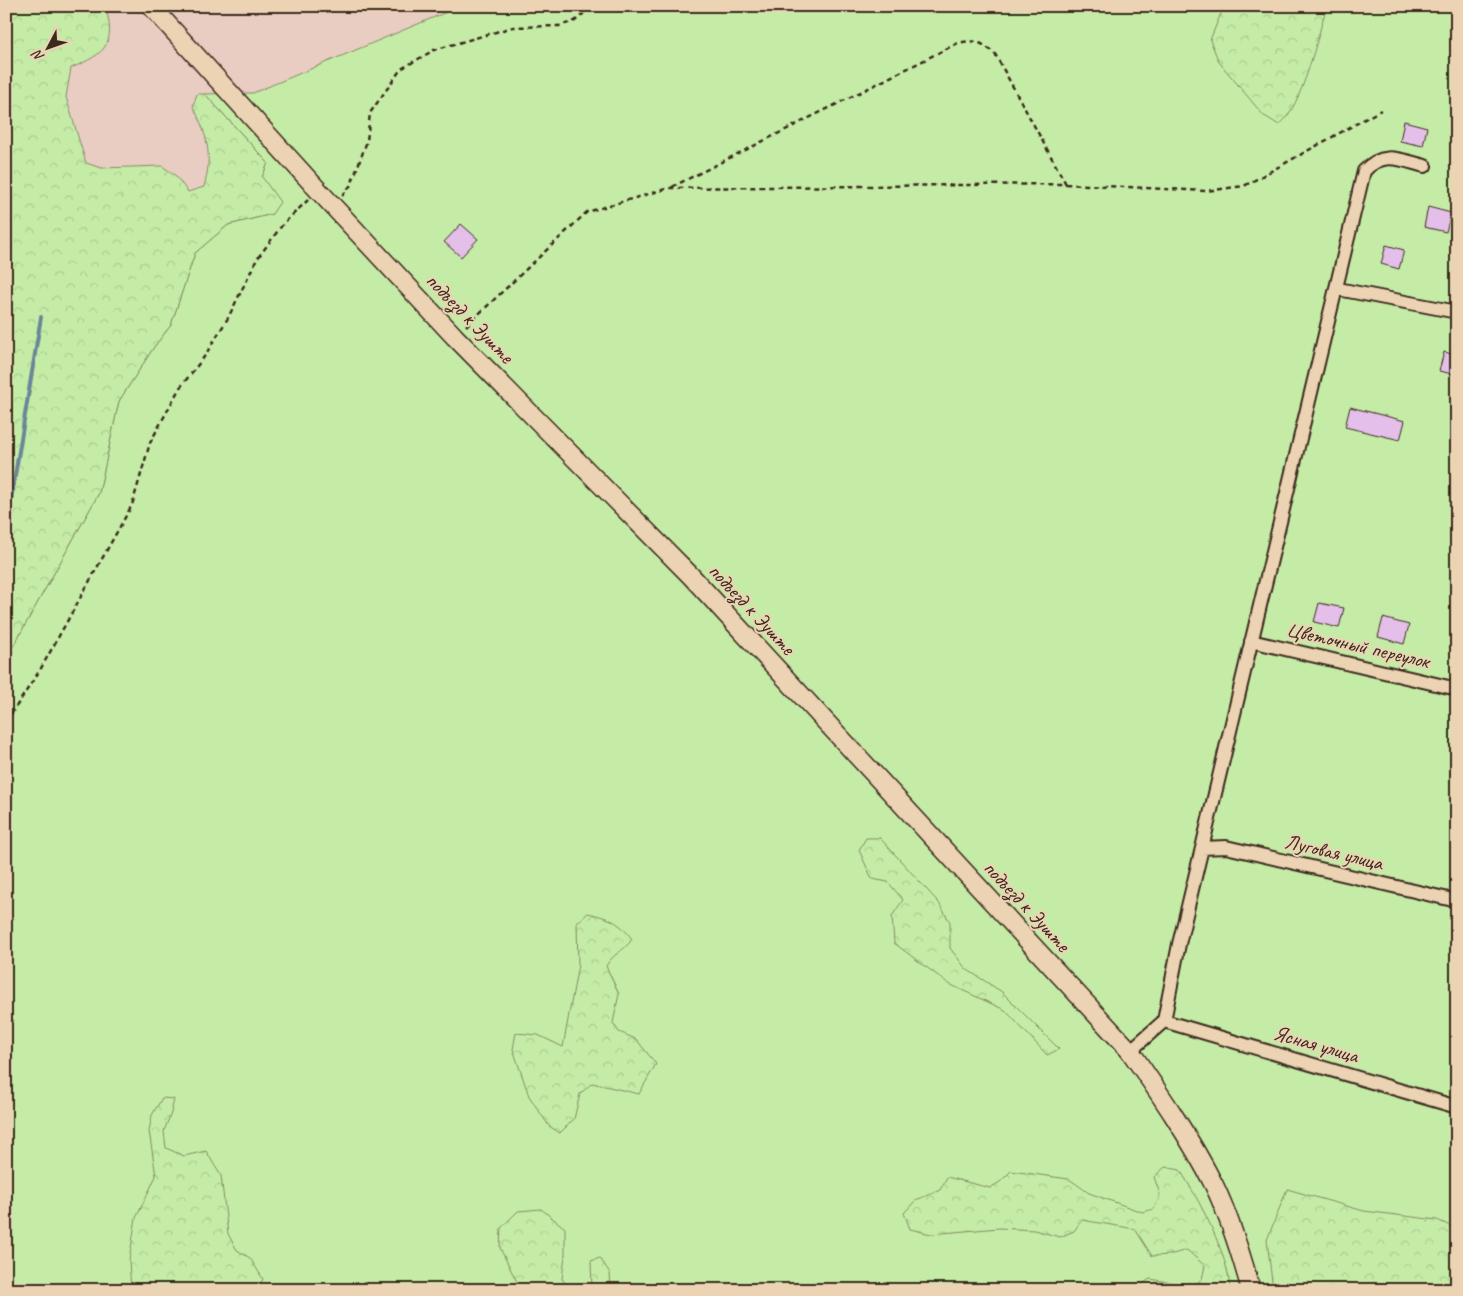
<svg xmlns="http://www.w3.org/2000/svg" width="1463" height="1296" font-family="Caveat,sans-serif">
<defs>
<pattern id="forest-crowns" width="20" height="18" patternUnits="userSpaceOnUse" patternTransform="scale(1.25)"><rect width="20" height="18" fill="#c5eca7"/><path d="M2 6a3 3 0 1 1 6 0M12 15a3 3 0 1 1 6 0" fill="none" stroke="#aacb8f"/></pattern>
</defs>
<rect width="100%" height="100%" fill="#e9cdc3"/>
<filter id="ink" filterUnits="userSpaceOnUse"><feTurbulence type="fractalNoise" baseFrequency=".02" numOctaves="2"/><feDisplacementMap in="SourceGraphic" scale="10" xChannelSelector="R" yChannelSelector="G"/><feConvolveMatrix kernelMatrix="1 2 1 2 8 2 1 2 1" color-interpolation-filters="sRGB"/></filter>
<g filter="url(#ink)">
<path fill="#c5eca7" stroke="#808b62" d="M461,6H1457V1290H6V659L99,493L119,401L154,347L171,325L195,253L228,225L272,214L262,177L268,163L205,94L253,93Z"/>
<path fill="url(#forest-crowns)" stroke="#808b62" d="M6,6H105C117,44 105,54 71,68L66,97L86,163L101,168L162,166L175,175L188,192L204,187C213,155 207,134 193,106L197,94H205L268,163L262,177L280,202L272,214L228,225L195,253L171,325L154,347L119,401L99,493L6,659Z
M1224,6H1327C1317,37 1303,106 1279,125L1263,115L1219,62L1210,40Z
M866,838H880L939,903L950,922V948L966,969L1002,992L1059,1049L1047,1055L1005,1010L949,984L894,943L892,916L903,900L888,882L872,879L859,850Z
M588,913C609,918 619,921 632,939C624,952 614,952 606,966L619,994L613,1023L619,1032L636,1039L656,1064L639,1094L592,1083L580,1094L574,1119L560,1133L549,1126L529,1096L513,1049L516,1033L538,1035L563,1047L578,965L577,923Z
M162,1098L174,1099L171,1113L164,1131L166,1148L184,1156L206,1151L221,1176L228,1234L237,1250L250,1258L263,1279L257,1290H131L129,1260L136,1218L156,1176L149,1131L152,1115Z
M1165,1167L1180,1170C1199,1200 1229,1255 1230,1290H1133L1150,1279L1193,1286L1202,1279L1205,1266L1187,1250L1169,1255L1152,1256L1135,1229L1082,1220L1074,1231L1060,1237L1034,1230L999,1228L931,1234L910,1229L904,1213L916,1200L940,1190L947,1177L990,1188L1000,1182L1011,1171L1069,1179L1089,1193L1142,1212L1154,1209L1160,1194L1154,1177Z
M1287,1189L1364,1211L1437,1220L1457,1229V1290H1273L1267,1240Z
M541,1209L565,1228V1255L562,1279L571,1290H521L500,1248L501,1228L518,1211Z
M600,1258L610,1273L611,1290H592L591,1261Z"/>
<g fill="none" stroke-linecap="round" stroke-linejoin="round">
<path stroke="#6a8698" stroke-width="4" d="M6,509L11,500L41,317"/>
</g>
<path fill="#e3bfe9" stroke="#3b2a1e" d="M1404,121L1427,127L1423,146L1400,141Z
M1428,207L1451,213L1446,232L1424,227Z
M461,224L478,239L461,257L444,242Z
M1386,245L1404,250L1399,269L1381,264Z
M1444,352L1457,355V375L1439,371Z
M1350,407L1405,421L1400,440L1345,427Z
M1319,603L1344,608L1339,628L1314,622Z
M1383,618L1409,625L1404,644L1378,637Z"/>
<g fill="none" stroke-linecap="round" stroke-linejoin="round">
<g stroke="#3b2a1e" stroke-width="16">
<path id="street" d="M1338,289L1457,312
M1251,641L1457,689
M1202,848L1226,847L1457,901
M1164,1021L1457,1107
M1130,1051L1164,1021L1179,944L1364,171C1384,150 1400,160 1425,166"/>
</g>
<g stroke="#3b2a1e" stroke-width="21">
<path id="secondary" d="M151,6L318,190L455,337L691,576L1130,1051C1160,1094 1190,1138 1214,1185C1230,1218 1241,1254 1251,1290"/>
</g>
<path stroke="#3b2a1e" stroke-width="2.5" stroke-dasharray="5 4" stroke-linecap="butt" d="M672,187L958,43C975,39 982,42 995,54L1066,184
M342,196L351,185L367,141L370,113L401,69L434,50L513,27L559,26L575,21L592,6
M466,326L587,212L669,188L1066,184L1206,191L1244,186L1381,110
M6,722L40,670L132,505L150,443L179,389L204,357L228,318L257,259L283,224L308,200"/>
<use href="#street" stroke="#ebd3b3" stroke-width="12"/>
<use href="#secondary" stroke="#ebd3b3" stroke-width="18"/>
</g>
</g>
<g text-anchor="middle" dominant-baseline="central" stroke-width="4" stroke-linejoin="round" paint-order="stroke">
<g font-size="21" fill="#3b2a1e" stroke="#ebd3b3">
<text transform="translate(470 318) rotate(46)">подъезд к Эуште</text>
<text transform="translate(752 609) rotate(47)">подъезд к Эуште</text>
<text transform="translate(1358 645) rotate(13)">Цветочный переулок</text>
<text transform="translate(1334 852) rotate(13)">Луговая улица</text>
<text transform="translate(1027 906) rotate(47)">подъезд к Эуште</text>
<text transform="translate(1316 1044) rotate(16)">Ясная улица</text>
</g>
</g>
<rect width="1463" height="1296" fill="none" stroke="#ebd3b3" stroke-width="25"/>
<rect x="12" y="12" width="1438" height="1271" fill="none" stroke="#3b2a1e" stroke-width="2" filter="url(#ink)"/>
<g transform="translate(48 48) rotate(229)" stroke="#ebd3b3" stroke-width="4" paint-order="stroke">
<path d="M0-4L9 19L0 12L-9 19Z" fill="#3b2a1e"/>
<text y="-8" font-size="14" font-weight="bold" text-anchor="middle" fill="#3b2a1e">N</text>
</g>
</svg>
